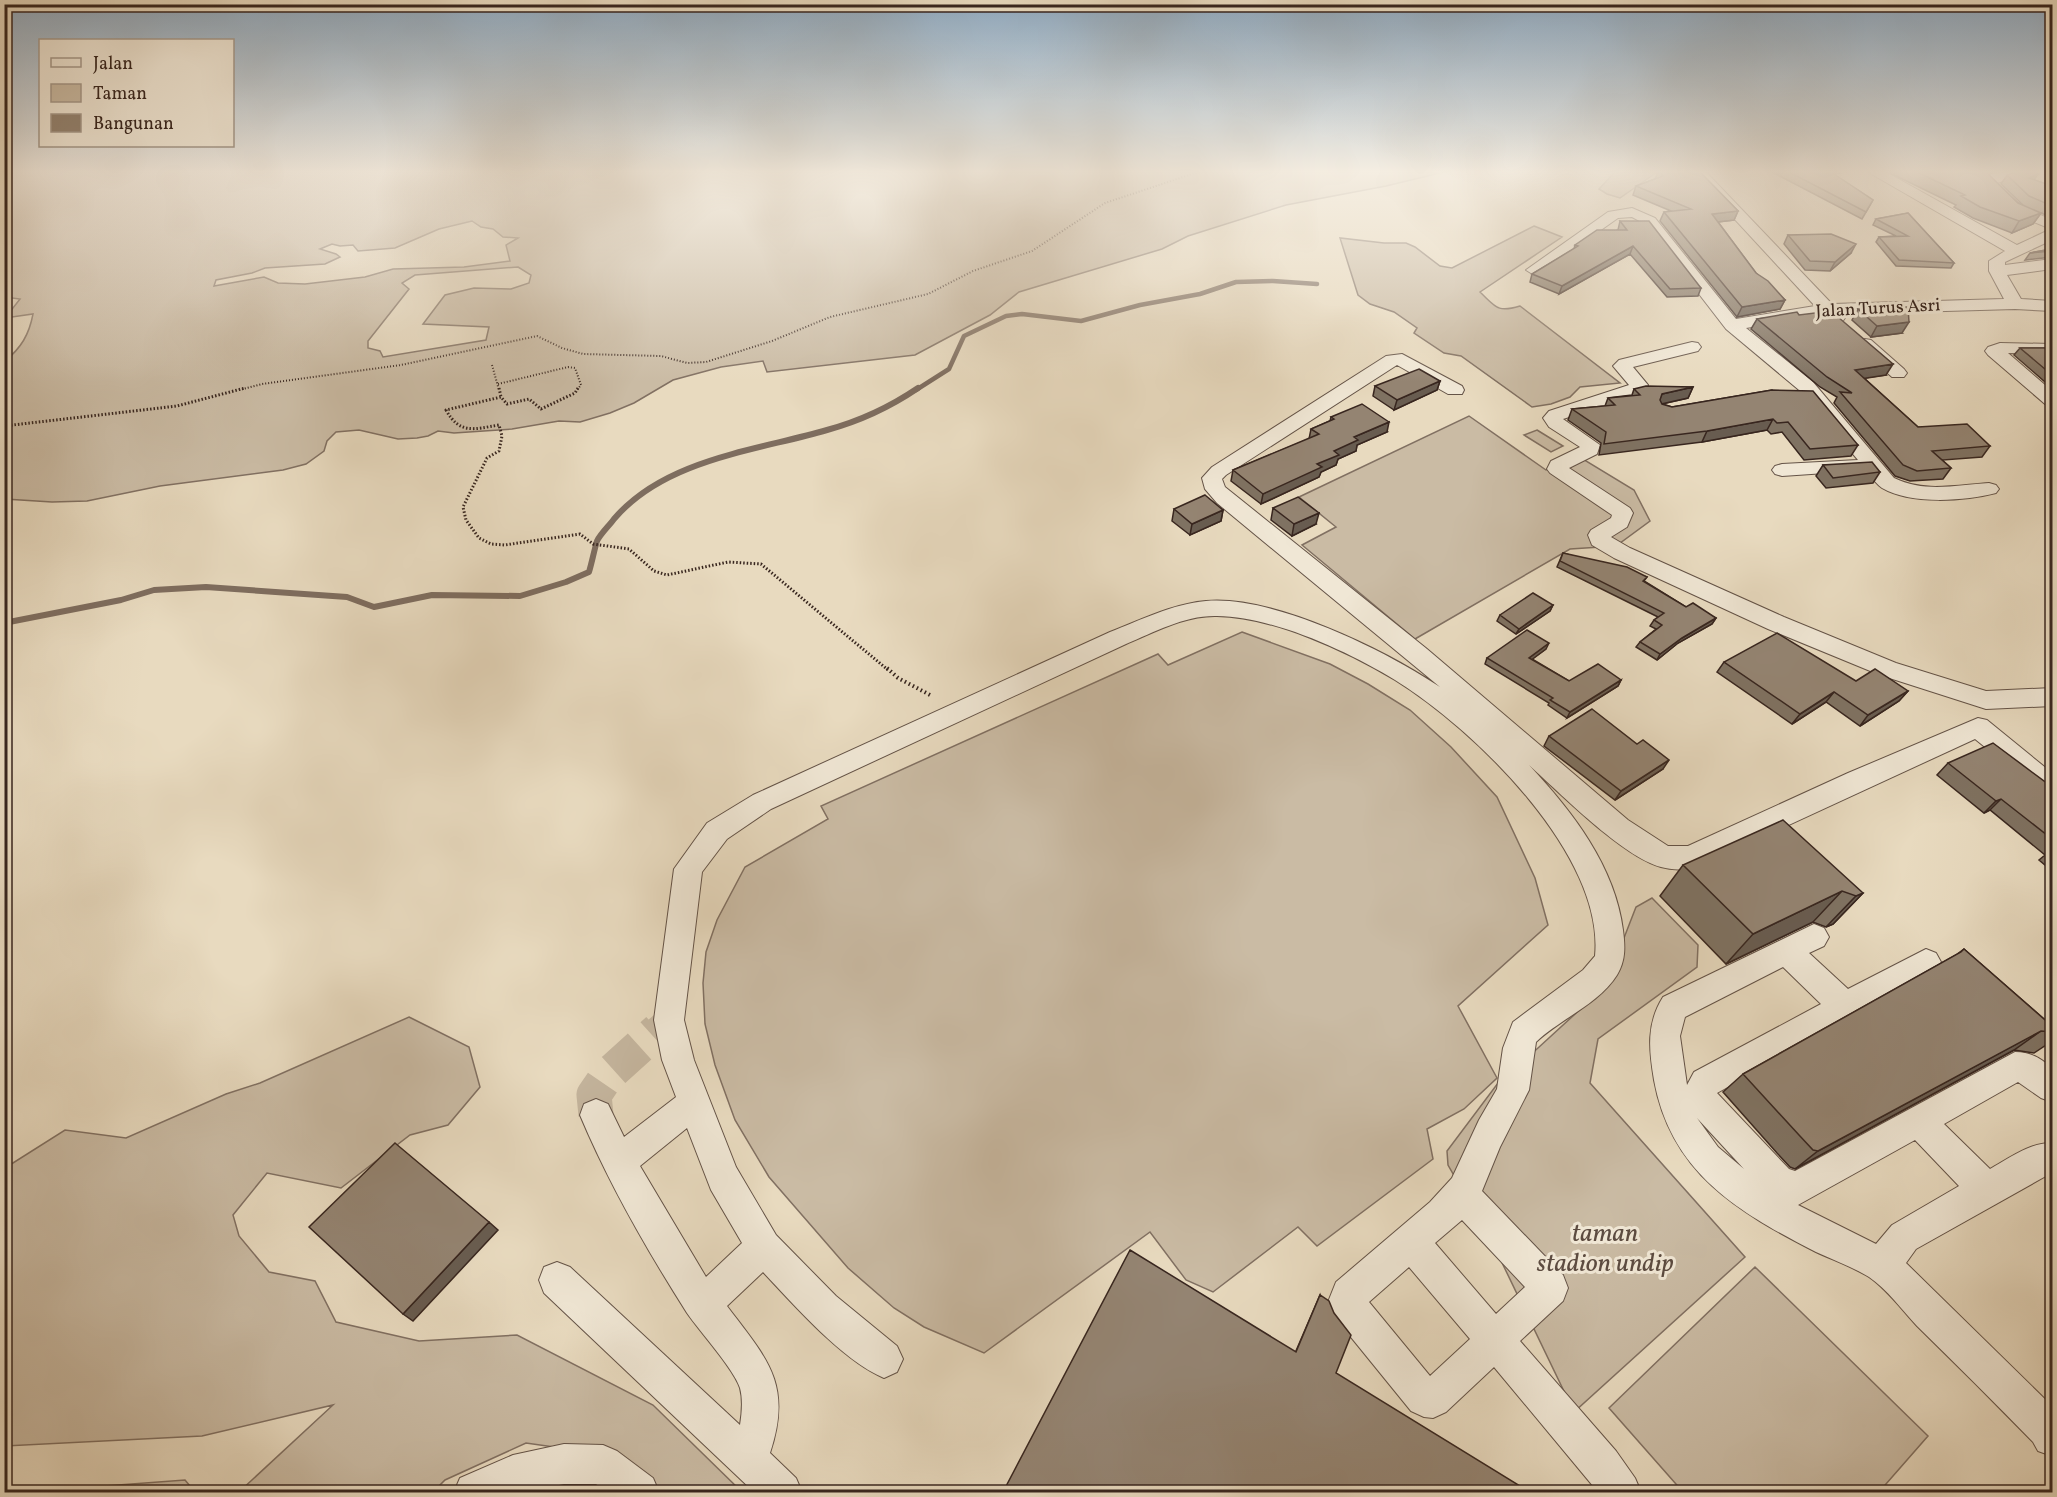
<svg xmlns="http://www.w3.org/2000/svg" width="2057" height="1497" font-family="Vollkorn,serif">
<rect width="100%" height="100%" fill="#e8dabf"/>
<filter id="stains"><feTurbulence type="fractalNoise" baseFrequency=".00333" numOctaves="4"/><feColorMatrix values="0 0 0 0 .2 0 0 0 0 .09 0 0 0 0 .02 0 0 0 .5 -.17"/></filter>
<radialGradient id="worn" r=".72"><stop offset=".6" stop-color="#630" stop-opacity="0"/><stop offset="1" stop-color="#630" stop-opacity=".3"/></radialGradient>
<path fill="#cabba4" stroke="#817062" stroke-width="1.5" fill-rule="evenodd" d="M5,172H1444L1386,186L1286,205L1188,236L1162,249L1019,292L990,315L915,355L767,372L763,361L721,367L673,380L634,403L610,413L580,422L559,421L512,429L454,433L438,431L428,436L417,438L398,439L359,430L336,432L327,441L324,451L306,464L283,470L160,486L87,501L52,502L5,499V361C21,348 29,335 33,314L12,317L9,313L20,299L5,297ZM472,221L481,227L493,229L503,237L518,238L506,245L510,261L464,267L393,269L365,277L305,284L278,283L264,277L214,286L216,280L252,273L265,268L325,264L340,257L336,254L320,249L332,244L340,246L353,245L358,251L395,248L439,229ZM518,267L531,275L529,283L511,289L474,288L445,295L423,324L489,327L486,340L383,357L380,351L368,348V341L409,289L402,283L415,275Z
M1615,172H1657L1620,198L1607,194L1599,189Z
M1534,226L1562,237L1480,292C1496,307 1497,313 1520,306L1620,383L1580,387L1570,397L1551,404L1532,407L1461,356L1444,353L1414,333L1417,328L1394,312L1370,304L1358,295L1340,238L1384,243H1406L1415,247L1440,266L1452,268Z
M1469,416L1546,470L1578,456L1634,490L1650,521L1616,546L1570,549L1415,639L1302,545L1336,527L1299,497Z
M1537,430L1563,446L1551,452L1524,435Z
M1242,632L1330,664L1368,684L1410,710L1451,747L1497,797L1535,878L1548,925L1458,1006L1497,1078L1464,1109L1427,1129L1433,1159L1317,1246L1298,1227L1213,1292L1186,1280L1150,1232L984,1353L924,1327L894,1308L848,1268L769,1177L735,1120L715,1065L705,1024L703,983L706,952L717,920L745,867L828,819L821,806L1158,654L1168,665Z
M1652,898L1698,945L1697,967L1598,1039L1590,1083L1745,1257L1574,1412L1492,1242L1448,1165L1447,1151L1507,1071L1526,1059L1598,993L1610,974L1636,907Z
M409,1017L469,1047L480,1087L448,1125L410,1135L341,1188L267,1173L233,1215L239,1236L269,1272L315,1281L336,1322L419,1341L517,1335L653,1405L742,1492H649L596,1453L526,1443L445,1480L433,1492H239L333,1405L202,1436L5,1446V1168L65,1130L126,1138L226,1094L260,1083Z
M1755,1267L1928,1436L1879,1492H1683L1609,1408Z
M185,1480L195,1492H24Z"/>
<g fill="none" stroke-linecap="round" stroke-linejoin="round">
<path stroke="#7e6d5f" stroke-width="4.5" d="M916,390L949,369L964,336L1006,316L1022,314L1081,321L1140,305L1200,294L1236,282L1273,281L1317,284"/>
<path stroke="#7e6d5f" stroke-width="6" d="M4,623L121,600L154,590L206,587L347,597L374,607L432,595L520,596L566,582L589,572C592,562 594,551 597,541C601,533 609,526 614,519C665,459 755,451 827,430C860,421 890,407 918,388"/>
<path stroke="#c5b69f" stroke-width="27" stroke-dasharray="27 14" stroke-linecap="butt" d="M656,1031L669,1020"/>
<path stroke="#c5b69f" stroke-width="35" stroke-dasharray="35 17" stroke-linecap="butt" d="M596,1115L594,1095L607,1076L658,1030"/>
<g stroke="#645347" stroke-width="2">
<path id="minor" d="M1691,172H1706L1832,304L2004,299L1989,271V261L2005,251L1868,172H1886L2017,245L2051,229L2012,213L1980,181C1991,170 2011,172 2025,172L2023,175L1997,183L2022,207L2052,220V240L2005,262V265L2052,259V269L2007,275L2021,299L2052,301V311L2015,309L1841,314L1845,318L1842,322C1833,324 1830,321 1823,315L1746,328L1813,382L1894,478C1924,493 1957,485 1989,483L1996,485L1999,489L1996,493C1965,501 1911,505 1882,488C1875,483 1869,474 1864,467L1855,471L1782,476L1775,474L1772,470L1775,466L1782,464L1858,460L1799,390L1726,329L1645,224L1632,217L1618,218L1540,273L1534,275L1526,270L1608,212L1632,208L1655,218L1736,319L1815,306Z
M1865,339L1871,340L1904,369L1907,373L1904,377H1892L1859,348L1856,344L1859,340Z
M1692,342L1698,343L1701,347L1698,351L1633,367L1648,385L1644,393L1563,419L1600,445L1597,454L1569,468L1630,508L1633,513L1627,527L1611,537L1630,548L1784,617L1896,663L1986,691L2052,688V706L1986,709L1880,675L1768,629L1614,558L1592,545L1588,535L1591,530L1611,518L1612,515L1550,473L1547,469L1551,461L1580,447L1549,427L1543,418L1549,411L1629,385L1613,366L1619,360Z
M2000,343L2052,344V354L2008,353L2052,391V406L2045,404L1988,355L1985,351L1988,347Z
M1402,354L1462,386L1464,390L1462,394H1448L1397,365L1226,475L1222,479L1225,487L1427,649L1628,820L1668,846H1688L1848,773L1978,718L1987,720L2052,773V797L2043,794L1975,739L1702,865C1688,870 1675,871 1661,867C1623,857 1560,793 1529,765C1572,811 1615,866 1623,930C1625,946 1626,960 1617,975C1599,1004 1560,1019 1536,1042L1529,1090L1500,1147L1482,1191L1563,1275L1568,1288L1563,1301L1520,1341L1616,1451L1635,1478L1641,1492H1598L1494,1367L1446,1412L1433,1418L1424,1417L1411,1411L1333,1315L1328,1302L1336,1282L1430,1202L1452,1178L1479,1120L1497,1089L1503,1048L1513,1022L1583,970L1595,956C1605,855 1474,729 1395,680C1347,651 1274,617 1217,616C1185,615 1155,632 1126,644L771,809L727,839L702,872L684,1020L694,1060L736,1167L776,1235L836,1296L897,1346L903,1359L897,1372L884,1378C843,1361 794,1305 763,1272L727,1306C767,1359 793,1384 770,1453L796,1478L802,1492H754L544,1293L539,1280L544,1267L557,1262L570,1267L740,1425C742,1413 743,1399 740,1388C734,1369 700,1332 687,1313C647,1250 609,1184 580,1115L584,1104L596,1099L608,1104L624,1137L676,1097L662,1060L654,1020L674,869L707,823L753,795L1110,632C1141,620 1172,604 1206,601C1273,595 1385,650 1440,687L1217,503L1205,489L1202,478L1212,467L1386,356ZM687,1128L711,1190L742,1243L706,1277L640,1166ZM1462,1220L1525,1287L1496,1314L1435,1243ZM1409,1267L1470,1339L1430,1376L1369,1302Z
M1814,924L1824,928L1829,937L1824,946L1809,953L1848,989L1926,949L1936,953L1941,962L1936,971L1717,1093L1789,1169L1795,1171L2015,1052C2031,1052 2040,1058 2052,1068V1102L2041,1098L2018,1082L1944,1124L1990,1169C2008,1159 2031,1142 2052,1143V1175L2046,1176L1916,1249L1906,1263L2052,1406V1456L2038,1451L2033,1442C1995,1403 1956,1364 1917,1326C1902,1310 1887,1289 1869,1277C1853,1267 1833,1260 1816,1252C1738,1212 1671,1173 1654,1080C1649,1050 1646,1024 1663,997ZM1783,967L1821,1004L1694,1072L1687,1085L1680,1036L1685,1017ZM1697,1118L1744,1169L1718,1147ZM1915,1140L1959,1186L1892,1225L1876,1244L1798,1205Z
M564,1444L603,1445L617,1451L653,1478L659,1492H607L596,1484H564L523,1492H454L460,1478L513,1455Z"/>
</g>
<path stroke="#38261f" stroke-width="2" stroke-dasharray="1 2" stroke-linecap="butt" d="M492,365L499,390
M498,384L568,367L575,368L581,385L577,390
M239,390L262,384L401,365L537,336L562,348L583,354L661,356L687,363L706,362L772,341L830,317L928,294L973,271L1032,251L1105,203L1198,172"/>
<path stroke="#38261f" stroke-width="3" stroke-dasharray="1.5 2" stroke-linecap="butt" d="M499,388L501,397
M578,388L575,393L541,409L529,399L507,404L501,397L446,410C460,435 474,429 499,425L502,436L499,451L487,458L463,507L466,520L479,538L491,544L505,545L580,534L593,544L629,549L654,571L667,575L728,562L761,564L888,670
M4,426L177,406L245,388"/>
<path stroke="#38261f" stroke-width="4" stroke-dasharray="1.5 3" stroke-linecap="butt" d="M887,668L898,678L932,696"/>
<use href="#minor" fill="#f0e7d5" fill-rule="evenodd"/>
</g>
<path fill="#7f7262" stroke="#38261f" stroke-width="1.5" d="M1658,172H1700L1738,211L1734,220L1718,222L1756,273L1785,300L1780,309L1737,317L1660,221L1664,212L1671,211L1633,195L1636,186L1655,179Z
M1772,172H1848L1833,174L1873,200L1862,219Z
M1888,172H1994L1988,174L2018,203L2023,205L2001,184L2007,175L2034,180L2052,186V216L2051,217L2041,213L2033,224L2012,233L1973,218L1954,207L1956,205Z
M1908,213L1954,263L1951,268L1896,266L1876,242L1879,237L1896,236L1873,225L1876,219Z
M1620,221L1701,288L1698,296L1667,297L1630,254L1559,294L1530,282L1532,274L1574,249L1575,245L1618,230Z
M1788,235L1851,253L1830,271L1805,270L1784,244Z
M2052,249V257L2025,260L2030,253Z
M2051,265H2052V272H2046Z
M1858,309L1902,333L1871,337L1852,320Z
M1799,315L1886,375L1864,378L1918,427L1990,446L1982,457L1942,460L1951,468L1943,479L1910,481L1895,476L1834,403L1837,397L1820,387L1751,329L1757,319Z
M2020,348H2052V388L2014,355Z
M1440,381L1437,390L1394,410L1373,396L1375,386Z
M1693,387L1688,398L1662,404L1672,407L1772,390L1858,445L1851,456L1804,460L1782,432L1771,434L1767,430L1702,442L1599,455L1601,443L1568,420L1572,409L1605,406L1608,398L1632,395L1634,389Z
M1331,417L1387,432L1357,445L1356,451L1338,459L1336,465L1321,472L1319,477L1261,504L1231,481L1233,470L1309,439L1311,429L1330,421Z
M1823,465L1880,472L1873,483L1826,488L1816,476Z
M1273,508L1316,524L1292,536L1271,520Z
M1174,509L1223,510L1221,521L1190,535L1172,521Z
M1563,553L1647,577L1644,581L1686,607L1716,618L1712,624L1678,643L1657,660L1636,647L1640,642L1656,629L1650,626L1654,620L1658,617L1557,567Z
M1553,605L1550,611L1516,634L1497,621L1500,615Z
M1546,649L1532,659L1569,681L1621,680L1618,686L1567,718L1548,705L1549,703L1485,664L1487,658Z
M1724,662L1856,681L1908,691L1899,701L1860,726L1826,702L1792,724L1717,672Z
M1549,736L1637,744L1663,769L1615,800L1544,746Z
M1948,763L2052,787V871L2039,860L2045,855L1990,810L1984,813L1937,775Z
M1683,865L1863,893L1833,924L1826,927L1813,922L1726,964L1660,896Z
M1964,949L2052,1026V1041L2034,1053L2014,1050L1795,1169L1790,1167L1777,1153L1723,1092L1743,1074L1956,955Z
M1320,1295L1336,1373L1296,1351Z"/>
<path fill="#685c50" stroke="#38261f" stroke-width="1.5" d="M1822,172H1848L1821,175Z
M2038,174L2032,183L2029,178Z
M1738,211L1734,220L1708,223L1712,214Z
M2041,213L2033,224L2012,233L2019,221Z
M1856,244L1851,253L1830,271L1835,262Z
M1633,246L1630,254L1559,294L1562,286Z
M1785,300L1780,309L1737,317L1742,307Z
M1909,322L1902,333L1871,337L1877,326Z
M1893,364L1886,375L1848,381L1855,370Z
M1440,381L1437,390L1394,410L1397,400Z
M1693,387L1688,398L1657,405L1662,394Z
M1773,419L1767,430L1702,442L1707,431Z
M1389,422L1387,432L1357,445L1356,451L1338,459L1336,465L1321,472L1319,477L1261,504L1263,494L1334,451L1354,437Z
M1223,510L1221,521L1190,535L1192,524Z
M1319,513L1316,524L1292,536L1294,524Z
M1553,605L1550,611L1516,634L1519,629Z
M1716,618L1712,624L1678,643L1657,660L1660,654L1682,638Z
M1549,643L1546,649L1526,664L1529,658Z
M1621,680L1618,686L1567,718L1570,712Z
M1908,691L1899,701L1860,726L1868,715Z
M1834,692L1826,702L1792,724L1800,714Z
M1669,760L1663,769L1615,800L1621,791Z
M2001,799L1990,810L1984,813L1996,801Z
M1842,891L1813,922L1726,964L1753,934Z
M1863,893L1833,924L1826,927L1856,896Z
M2041,1031L2014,1050L1795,1169L1818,1151Z
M489,1222L498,1230L413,1321L403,1314Z"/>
<path fill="#948472" stroke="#38261f" stroke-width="1.5" d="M1660,172H1700L1738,211L1712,214L1756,273L1768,281L1785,300L1742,307L1664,212L1691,209L1636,186L1663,176Z
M1789,172H1831L1873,200L1866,212Z
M1917,172H1986L2018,203L2041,213L2019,221L1980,207L1961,196L1965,195Z
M2016,172H2032L2038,174L2029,178L2052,186V206L2029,196L2007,175Z
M1908,213L1954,263L1899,260L1879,237L1908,236L1876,219Z
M1620,221H1649L1701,288L1670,289L1633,246L1562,286L1532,274L1578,246L1575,245L1597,230H1627Z
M1831,234L1856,244L1835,262L1810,261L1788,235Z
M2052,249V251L2030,253Z
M1908,307L1909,322L1877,326L1858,309Z
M1831,311L1893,364L1855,370L1918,427L1967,424L1990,446L1932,451L1951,468L1917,471L1903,465L1840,392L1852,393L1827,377L1757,319L1797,312L1799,315Z
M2020,348H2052V375Z
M1419,369L1440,381L1397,400L1375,386Z
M1646,386L1693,387L1662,394L1660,400L1662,404L1672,407L1772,390L1813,391L1858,445L1810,449L1788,422L1777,423L1773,419L1707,431L1604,444L1606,432L1572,409L1615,405L1608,398L1640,395L1634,389Z
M1362,404L1389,422L1354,437L1358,440L1334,451L1339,455L1317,464L1322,467L1263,494L1233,470L1319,434L1311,429L1334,419L1331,417Z
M1872,462L1880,472L1833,478L1823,465Z
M1205,495L1223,510L1192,524L1174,509Z
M1298,497L1319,513L1294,524L1273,508Z
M1563,553L1627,567L1647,577L1643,581L1686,607L1693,603L1716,618L1682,638L1660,654L1640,642L1662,625L1654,620L1664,613L1560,561Z
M1533,593L1553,605L1519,629L1500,615Z
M1527,630L1549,643L1529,658L1569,681L1598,664L1621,680L1570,712L1550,700L1553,698L1487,658Z
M1777,633L1856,681L1875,669L1908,691L1868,715L1834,692L1800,714L1724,662Z
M1592,709L1637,744L1643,740L1669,760L1621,791L1549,736Z
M1993,743L2052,787V839L2001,799L1996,801L1948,763Z
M1783,820L1863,893L1856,896L1842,891L1753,934L1683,865Z
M1964,949L2052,1026V1032L2041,1031L1818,1151L1813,1150L1799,1135L1743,1074L1961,952Z
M395,1143L489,1222L403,1314L309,1227Z
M1130,1250L1296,1352L1320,1295L1329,1301L1334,1313L1351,1335L1336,1373L1525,1489L1524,1492H1003Z"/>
<linearGradient id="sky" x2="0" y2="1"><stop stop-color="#90abc2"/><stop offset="0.45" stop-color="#f5eee2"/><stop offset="1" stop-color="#f5eee2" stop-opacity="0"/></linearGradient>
<rect width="2057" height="382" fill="url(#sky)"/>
<g text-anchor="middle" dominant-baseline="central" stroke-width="6" stroke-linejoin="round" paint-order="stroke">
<g font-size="18" fill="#38261f" stroke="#f0e7d5">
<text transform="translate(1878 309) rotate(-3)">Jalan Turus Asri</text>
</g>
<g font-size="26" font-style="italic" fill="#5c4b40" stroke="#f0e7d5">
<text x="1605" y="1234">taman<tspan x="1605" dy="30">stadion undip</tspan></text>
</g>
</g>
<rect width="2057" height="1497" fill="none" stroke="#e8dabf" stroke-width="24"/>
<rect x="6" y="6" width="2045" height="1485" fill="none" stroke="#38261f" stroke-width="3"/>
<rect x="12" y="12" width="2033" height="1473" fill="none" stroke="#38261f" stroke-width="1.5"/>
<rect x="39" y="39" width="195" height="108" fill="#f0e7d5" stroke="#a69a8c" stroke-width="1.5"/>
<rect x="51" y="58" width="30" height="9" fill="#f0e7d5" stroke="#a69a8c" stroke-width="1.5"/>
<text x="93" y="69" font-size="18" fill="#38261f">Jalan</text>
<rect x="51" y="84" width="30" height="18" fill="#cabba4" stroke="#a69a8c" stroke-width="1.5"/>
<text x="93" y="99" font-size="18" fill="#38261f">Taman</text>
<rect x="51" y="114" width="30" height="18" fill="#948472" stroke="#a69a8c" stroke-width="1.5"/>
<text x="93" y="129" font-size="18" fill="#38261f">Bangunan</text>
<rect width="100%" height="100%" filter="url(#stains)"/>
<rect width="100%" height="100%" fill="url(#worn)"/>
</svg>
